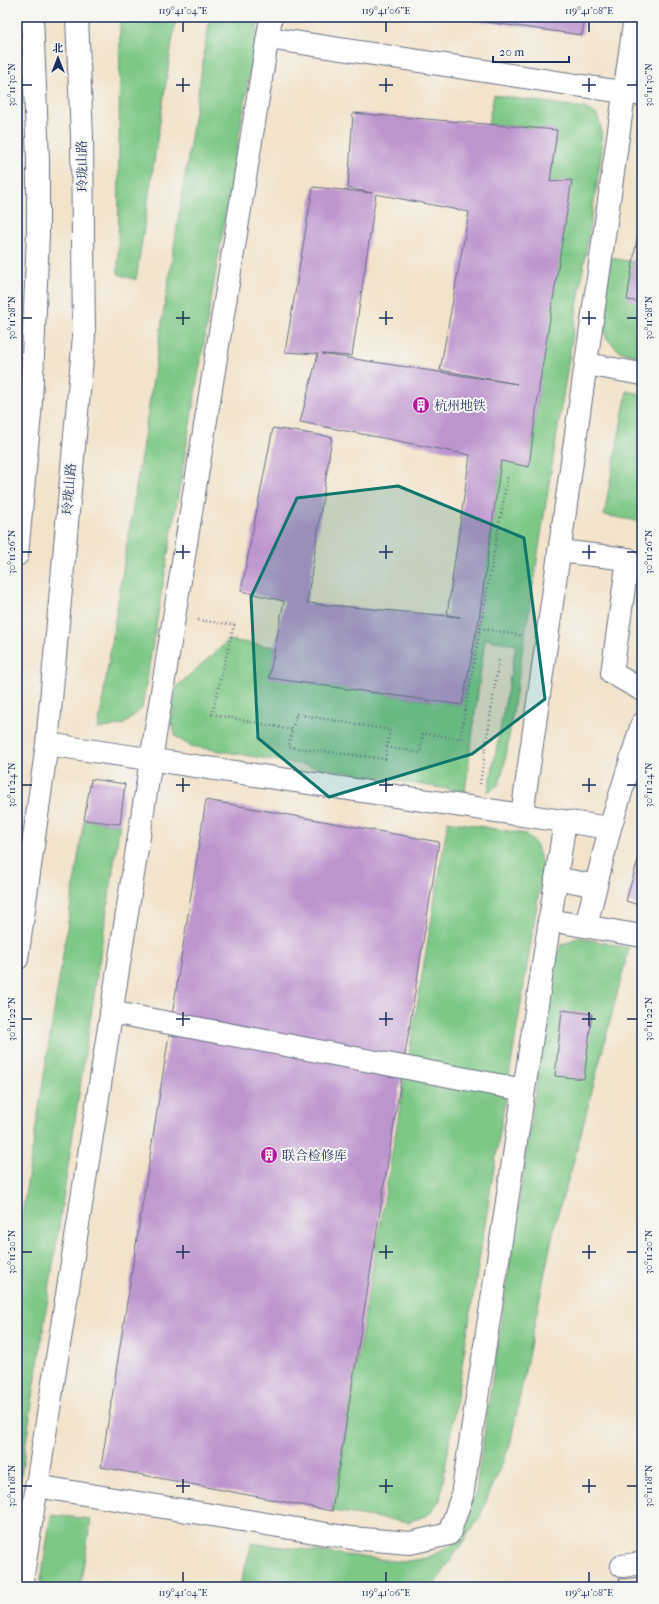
<svg xmlns="http://www.w3.org/2000/svg" width="659" height="1604" font-family="'IM FELL French Canon','Noto Serif SC',serif">
<rect width="100%" height="100%" fill="#f6f6f2"/>
<filter id="ink" filterUnits="userSpaceOnUse"><feTurbulence type="fractalNoise" baseFrequency=".025" numOctaves="2"/><feDisplacementMap in="SourceGraphic" scale="8" xChannelSelector="R" yChannelSelector="G"/><feConvolveMatrix kernelMatrix="1 2 1 2 8 2 1 2 1" color-interpolation-filters="sRGB"/></filter>
<filter id="wash" filterUnits="userSpaceOnUse"><feTurbulence type="fractalNoise" baseFrequency=".012" numOctaves="4" result="noise"/><feDisplacementMap in="SourceGraphic" scale="16" xChannelSelector="R" yChannelSelector="G"/><feGaussianBlur stdDeviation="0.9" result="paint"/><feColorMatrix in="noise" values="0 0 0 0 0 0 0 0 0 0 0 0 0 0 0 0 0 1.4 0 .05"/><feComposite in="paint" operator="in"/></filter>
<g filter="url(#wash)">
<rect width="100%" height="100%" fill="#f2e3ca"/>
<path fill="#7ec886" stroke="#4c7c72" d="M120,17H176L136,280L118,274Z
M210,17H259L142,708L125,724L98,729Z
M494,95L585,108L597,115L601,127L602,150L505,762L499,784L488,792L516,645L485,639L465,792L190,746L176,737L171,721L176,687L229,640L275,647L269,678L462,705L479,619L501,461L529,466L539,388L550,182L557,130L488,124Z
M611,258L633,262L642,302V357L628,354L618,350L607,339L601,324Z
M627,391L642,394V522L604,515Z
M84,820L120,824L17,1502V1247Z
M448,821L526,834L537,846L543,868L440,1500L428,1515L408,1522L332,1511Z
M578,937L629,948L573,1164L555,1223L510,1445L480,1516L433,1587H239L252,1543L402,1562L427,1558L451,1546L475,1495L555,959L562,945Z
M642,1425V1524L637,1472Z
M51,1515L91,1519L80,1587H40Z"/>
<g id="blocks">
<path fill="#bd95ce" fill-rule="evenodd" d="M448,17H585L582,35Z
M353,113L557,130L550,182L572,180L539,388L529,467L501,461L479,619L462,705L269,678L284,601L241,591L273,428L332,437L307,603L460,617L447,615L470,455L300,422L318,354L285,352L313,187L372,193L348,188ZM376,194L469,212L440,370L517,384L322,354L352,356Z
M641,213H642V302L627,300Z
M91,779L125,784L120,824L84,820Z
M206,800L439,842L332,1511L101,1467Z
M642,846V906L626,901Z
M562,1010L592,1014L584,1079L555,1076Z
M642,1577V1587H620L619,1579Z"/>
</g>
</g>
<g filter="url(#ink)">
<use href="#blocks" fill-opacity="0" stroke="#666e84" stroke-width="1"/>
<g fill="none" stroke-linecap="round" stroke-linejoin="round">
<g stroke="#666e84" stroke-width="24">
<path id="minor" d="M268,38L642,95
M586,364L642,374
M559,551L628,559L612,673L642,690
M47,744L610,828L642,724
M522,815L635,17
M556,878L596,886
M549,920L642,936
M586,926L610,828
M111,1012L524,1090
M36,1486L351,1538L410,1543L449,1534L462,1496L565,821
M622,1566L642,1563
M21,1587L151,760L271,17"/>
</g>
<g stroke="#666e84" stroke-width="24">
<path id="major" d="M17,555L31,403L38,234V160L32,17
M17,959L47,744L84,336L82,137L77,17"/>
</g>
<path stroke="#666e84" stroke-width="2.5" stroke-dasharray="1 3" stroke-linecap="butt" d="M198,620L234,625L212,714L292,730
M480,628L523,636
M296,714L390,730L385,759L289,747L292,730Z
M387,747L420,753L423,733L460,739L508,475
M480,784L499,658"/>
<use href="#minor" stroke="#fff" stroke-width="22"/>
<use href="#major" stroke="#fff" stroke-width="22"/>
</g>
</g>
<path fill="#0f766e" fill-opacity="0.2" stroke="#0f766e" stroke-width="3" stroke-linejoin="round" d="M398,486L524,538L545,699L472,754L329,797L258,738L251,597L297,498Z"/>
<path fill="none" stroke="#1b2f5e" stroke-width="1.5" d="M183,22V32M386,22V32M589,22V32M183,78V92M386,78V92M589,78V92M22,85H32M176,85H190M379,85H393M582,85H596M627,85H637M183,311V325M386,311V325M589,311V325M22,318H32M176,318H190M379,318H393M582,318H596M627,318H637M183,545V559M386,545V559M589,545V559M22,552H32M176,552H190M379,552H393M582,552H596M627,552H637M183,778V792M386,778V792M589,778V792M22,785H32M176,785H190M379,785H393M582,785H596M627,785H637M183,1012V1026M386,1012V1026M589,1012V1026M22,1019H32M176,1019H190M379,1019H393M582,1019H596M627,1019H637M183,1245V1259M386,1245V1259M589,1245V1259M22,1252H32M176,1252H190M379,1252H393M582,1252H596M627,1252H637M183,1479V1493M386,1479V1493M589,1479V1493M22,1486H32M176,1486H190M379,1486H393M582,1486H596M627,1486H637M183,1572V1582M386,1572V1582M589,1572V1582"/>
<defs>
<g id="building-disc" transform="scale(0.9)"><circle r="9.5" fill="#b5179e" stroke="#f6f6f2"/><path d="M-4-6H4V6H1V3H-1V6H-4ZM-2.5-4.3h1.7v1.8h-1.7ZM.8-4.3h1.7v1.8H.8ZM-2.5-1h1.7V.8h-1.7ZM.8-1h1.7V.8H.8Z" fill="#fff"/></g>
</defs>
<g fill-rule="evenodd">
<use href="#building-disc" x="421" y="405"/>
<use href="#building-disc" x="269" y="1155"/>
</g>
<g text-anchor="middle" dominant-baseline="central" stroke-width="4" stroke-linejoin="round" paint-order="stroke">
<g font-size="13" fill="#1b2f5e" stroke="#f6f6f2">
<text transform="translate(82 166) rotate(-91)">玲珑山路</text>
<text transform="translate(69 489) rotate(-85)">玲珑山路</text>
</g>
<g font-size="13" fill="#1b2f5e" stroke="#f6f6f2" text-anchor="start">
<text x="434" y="405">杭州地铁</text>
<text x="282" y="1155">联合检修库</text>
</g>
</g>
<rect width="659" height="1604" fill="none" stroke="#f6f6f2" stroke-width="44"/>
<g transform="translate(58 58)" stroke="#f6f6f2" stroke-width="3" paint-order="stroke">
<path d="M0-3L7 15L0 10L-7 15Z" fill="#1b2f5e"/>
<text y="-6" font-size="11" font-weight="bold" text-anchor="middle" fill="#1b2f5e">北</text>
</g>
<path d="M493 56v6h76v-6" fill="none" stroke="#1b2f5e" stroke-width="2"/>
<text x="499" y="56" font-size="12" fill="#1b2f5e" stroke="#f6f6f2" stroke-width="3" paint-order="stroke">20 m</text>
<rect x="22" y="22" width="615" height="1560" fill="none" stroke="#1b2f5e" stroke-width="1.5"/>
<g font-size="10" text-anchor="middle" fill="#1b2f5e">
<text x="183" y="14">119°41'04"E</text>
<text x="386" y="14">119°41'06"E</text>
<text x="589" y="14">119°41'08"E</text>
<text transform="translate(11 85) rotate(-90)" y="4">30°11'30"N</text>
<text transform="translate(648 85) rotate(-90)" y="4">30°11'30"N</text>
<text transform="translate(11 318) rotate(-90)" y="4">30°11'28"N</text>
<text transform="translate(648 318) rotate(-90)" y="4">30°11'28"N</text>
<text transform="translate(11 552) rotate(-90)" y="4">30°11'26"N</text>
<text transform="translate(648 552) rotate(-90)" y="4">30°11'26"N</text>
<text transform="translate(11 785) rotate(-90)" y="4">30°11'24"N</text>
<text transform="translate(648 785) rotate(-90)" y="4">30°11'24"N</text>
<text transform="translate(11 1019) rotate(-90)" y="4">30°11'22"N</text>
<text transform="translate(648 1019) rotate(-90)" y="4">30°11'22"N</text>
<text transform="translate(11 1252) rotate(-90)" y="4">30°11'20"N</text>
<text transform="translate(648 1252) rotate(-90)" y="4">30°11'20"N</text>
<text transform="translate(11 1486) rotate(-90)" y="4">30°11'18"N</text>
<text transform="translate(648 1486) rotate(-90)" y="4">30°11'18"N</text>
<text x="183" y="1596">119°41'04"E</text>
<text x="386" y="1596">119°41'06"E</text>
<text x="589" y="1596">119°41'08"E</text>
</g>
</svg>
